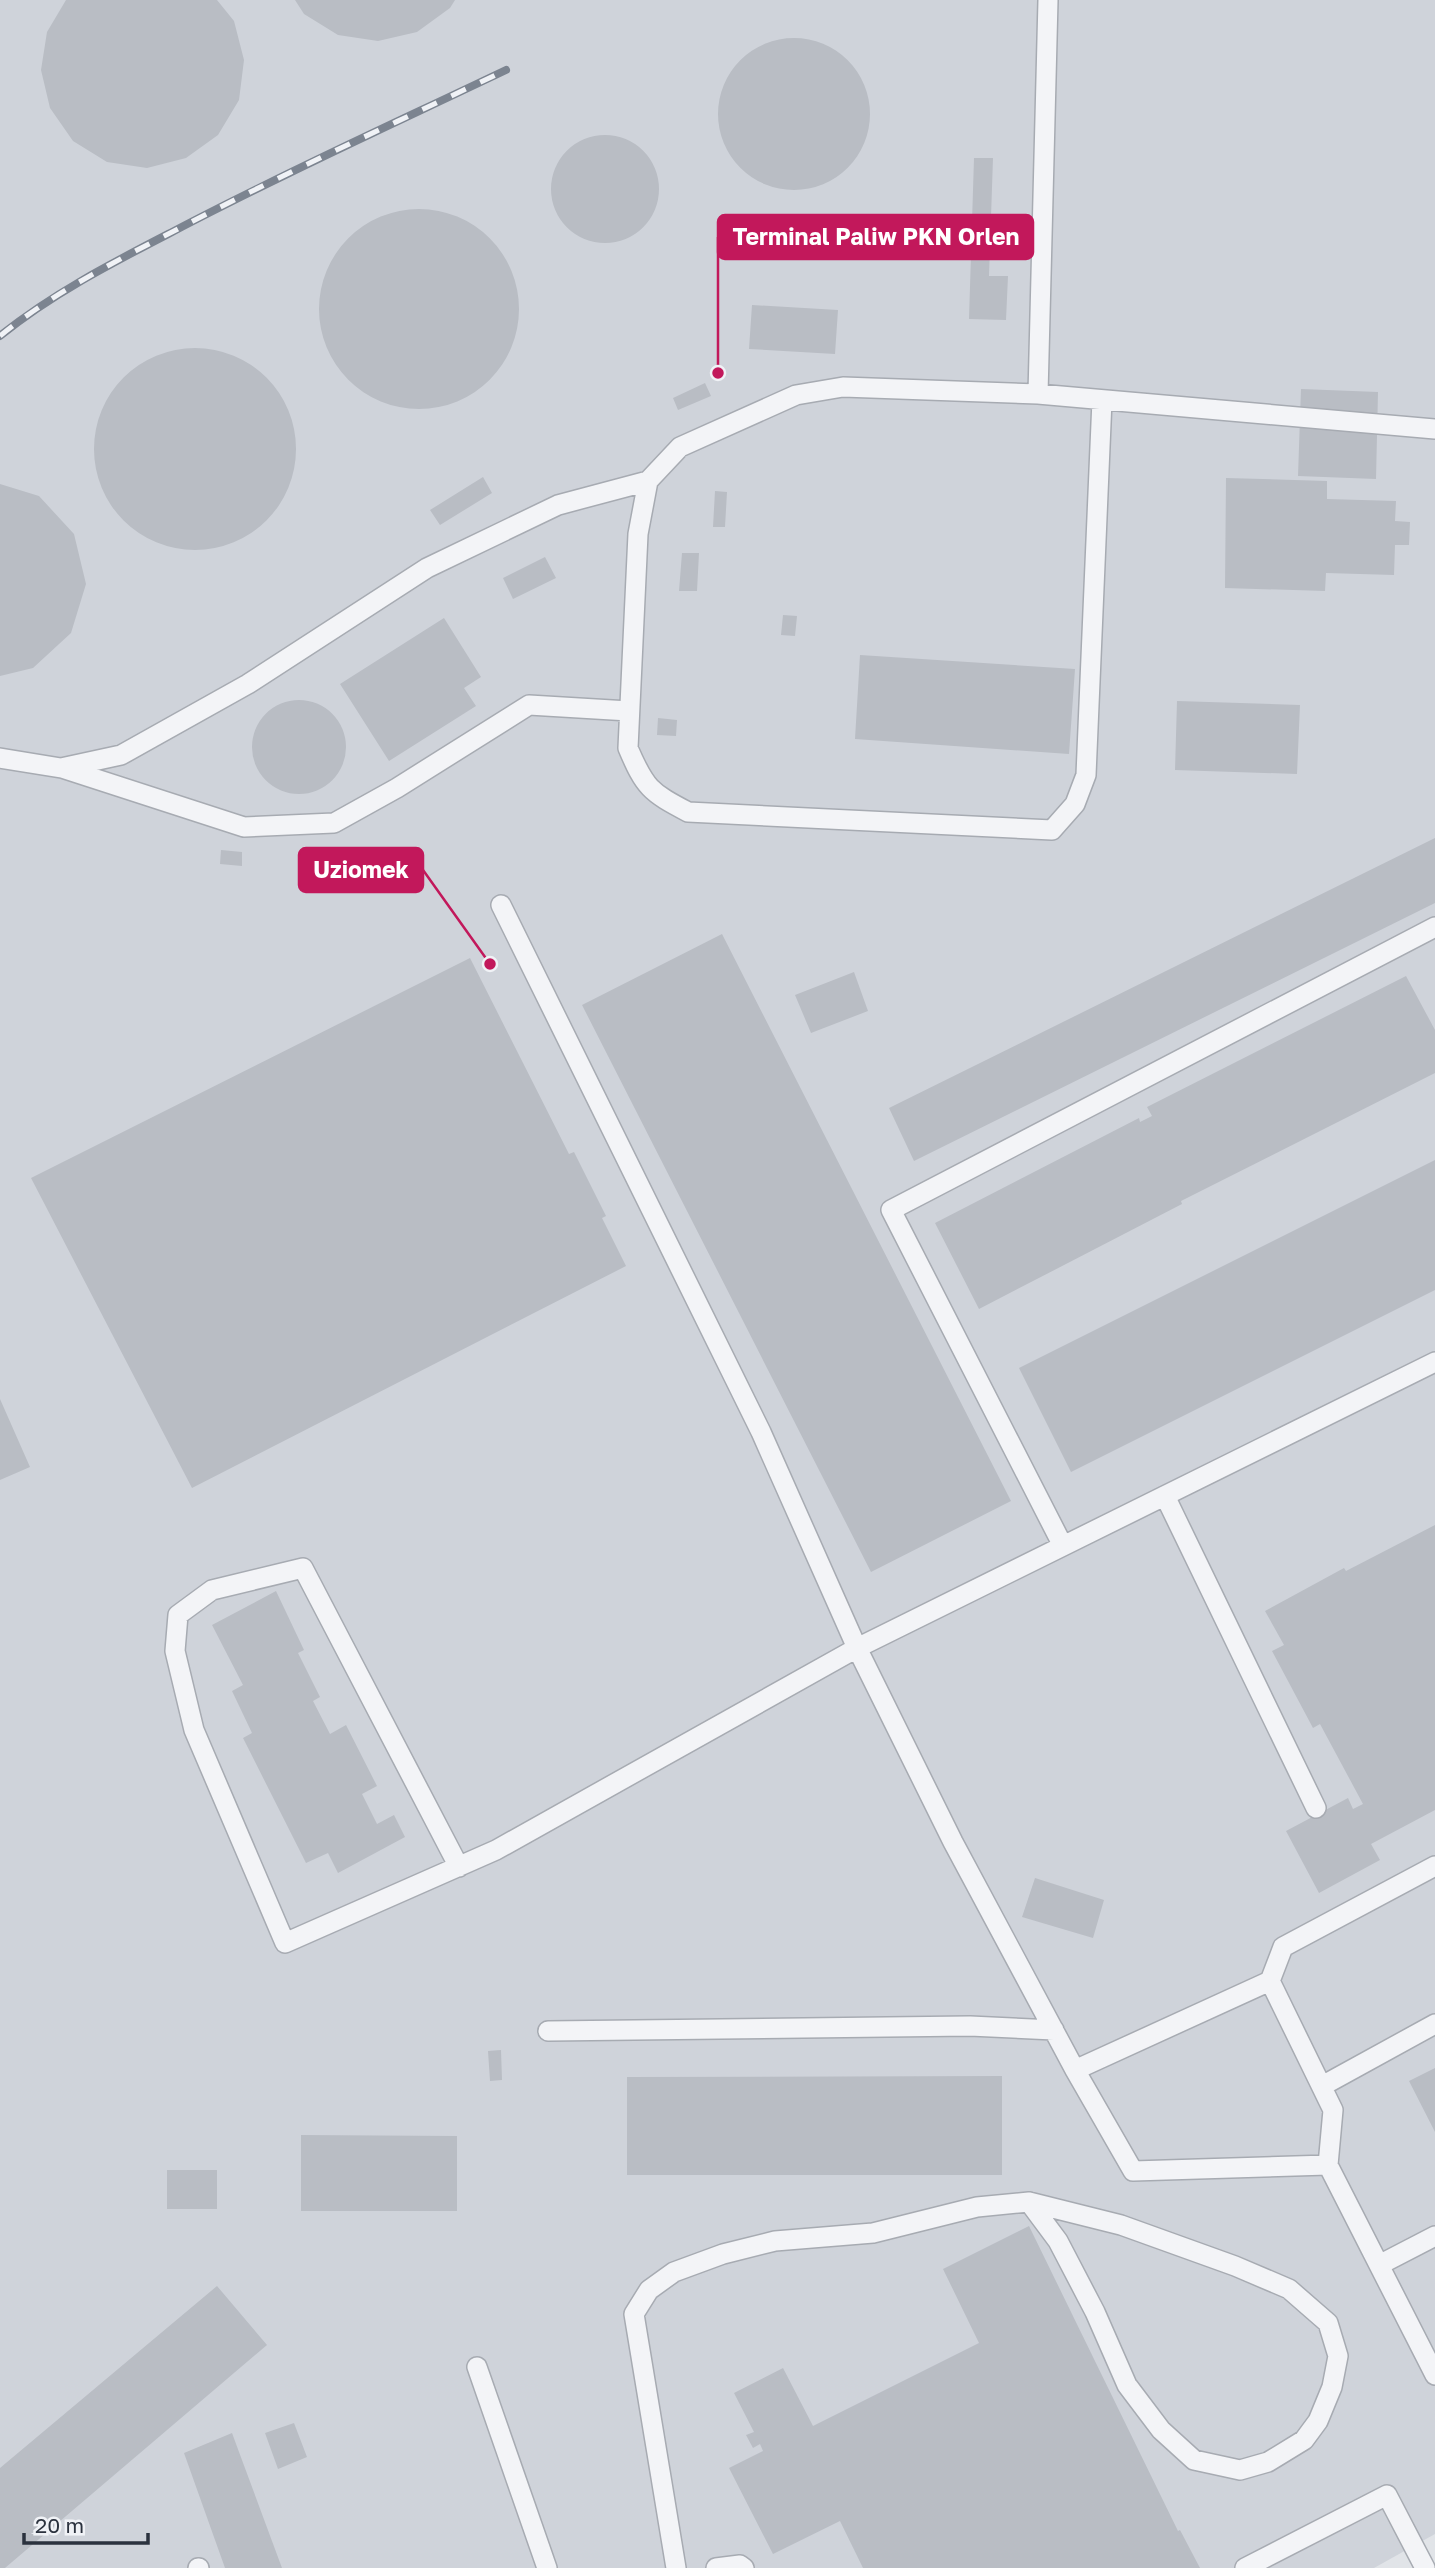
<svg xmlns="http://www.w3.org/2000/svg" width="1435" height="2568" font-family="'Golos Text',sans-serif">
<rect width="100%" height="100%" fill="#e1e4e8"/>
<path fill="#cfd3da" d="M0,0H1435V2534L1374,2568H0Z"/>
<path fill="#b9bdc4" d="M66,0H217L234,21L244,60L239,100L218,135L186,158L147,168L107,162L73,141L50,108L41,70L47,32Z
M295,0H455L450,8L417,32L378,41L338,35L304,14Z
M718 114a76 76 0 1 1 152 0a76 76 0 1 1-152 0Z
M551 189a54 54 0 1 1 108 0a54 54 0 1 1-108 0Z
M974,158H993L989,276H1008L1006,320L969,319Z
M319 309a100 100 0 1 1 200 0a100 100 0 1 1-200 0Z
M752,305L838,310L835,354L749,349Z
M94 449a101 101 0 1 1 202 0a101 101 0 1 1-202 0Z
M705,383L711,396L678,410L673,398Z
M1301,389L1378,392L1376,479L1298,476Z
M483,477L492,493L440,525L430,510Z
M1226,478L1327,481V499L1396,501L1395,521L1410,522L1409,545H1395L1394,575L1326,573L1325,591L1225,588Z
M0,484L39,496L74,534L86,584L71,633L33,668L0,676Z
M715,491L727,492L725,527H713Z
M682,553H699L697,591H679Z
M545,557L556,578L513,599L503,578Z
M783,615L797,616L795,636L781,635Z
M444,618L481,677L464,688L476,706L389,761L340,684Z
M860,655L1075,669L1069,754L855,739Z
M252 747a47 47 0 1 1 94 0a47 47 0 1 1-94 0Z
M1177,701L1300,705L1297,774L1175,770Z
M658,718L677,720L676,736L657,735Z
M1435,838V903L914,1161L889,1108Z
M221,850L242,852V866L220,864Z
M722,934L1011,1501L871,1572L582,1005Z
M470,958L569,1154L574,1152L606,1216L602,1218L626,1266L192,1488L31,1178Z
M854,972L868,1011L811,1033L795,995Z
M1406,976L1435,1030V1073L1181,1201L1182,1204L979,1309L935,1223L1139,1118L1140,1122L1152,1116L1147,1107Z
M1435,1160V1290L1071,1472L1019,1368Z
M0,1399L30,1467L0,1480Z
M1435,1525V1810L1371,1844L1380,1860L1319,1893L1286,1831L1348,1798L1353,1809L1363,1804L1320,1724L1313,1728L1272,1651L1284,1645L1265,1611L1344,1568L1346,1571Z
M276,1591L304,1650L298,1653L320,1697L313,1701L330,1734L346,1725L377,1786L362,1794L377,1824L394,1815L405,1837L338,1873L328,1853L306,1863L243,1738L252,1733L232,1691L243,1685L212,1625Z
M1035,1878L1104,1900L1093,1938L1022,1917Z
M501,2050L502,2080L490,2081L488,2051Z
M1435,2068V2132L1409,2081Z
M1002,2076V2175H627V2077Z
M301,2135L457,2136V2211H301Z
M167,2170H217V2209H167Z
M1029,2226L1178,2531L1180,2530L1200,2568H863L840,2521L773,2554L729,2468L763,2451L760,2444L753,2448L746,2435L754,2432L734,2393L783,2368L813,2426L979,2343L943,2269Z
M217,2286L267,2345L5,2568H0V2468Z
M294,2423L307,2457L278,2469L265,2433Z
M232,2433L239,2452L282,2568H225L184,2453Z"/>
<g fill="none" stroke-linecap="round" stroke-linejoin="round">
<g stroke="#a7abb2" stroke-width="22">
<path id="service" d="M1038,394L1048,0
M1102,400L1086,775L1075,804L1052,830L688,812C650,792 645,788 628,748L638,534L648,481L680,447L796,395L843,387L1038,394L1435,429
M0,758L61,768L121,755L248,684L427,568L558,505L648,481
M62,768L244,827L334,823L397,788L529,705L629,711
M501,905L761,1432L857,1648L953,1842L1075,2070L1133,2171L1328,2165L1435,2375
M1165,1496L1316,1808
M1063,1546L891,1210L1435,927
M459,1867L303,1568L212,1590L178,1615L175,1651L194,1730L285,1943L496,1850L857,1648L1435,1362
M1270,1981L1283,1947L1435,1866
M548,2031L970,2026L1054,2030
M1075,2070L1270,1981L1333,2110L1328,2165
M1322,2086L1435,2024
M1379,2265L1435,2236
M477,2367L547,2568
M198,2568H199
M676,2568L634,2314L649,2290L674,2272L723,2254L775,2241L873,2233L977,2207L1029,2202L1121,2225L1235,2266L1289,2289L1328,2323L1338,2356L1332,2387L1318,2421L1304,2440L1268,2462L1240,2470L1194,2460L1161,2430L1127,2385L1095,2312L1058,2241L1029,2202
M716,2568L740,2565L744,2568
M1245,2568L1387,2495L1425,2568"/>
</g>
<use href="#service" stroke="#f3f4f7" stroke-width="19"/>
<g stroke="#7c8490" stroke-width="8">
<path id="rail" d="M0,336C53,293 114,262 174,231C282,174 395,123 506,70"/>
</g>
<use href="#rail" stroke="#f0f2f6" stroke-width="5" stroke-dasharray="16" stroke-linecap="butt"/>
</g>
<path fill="none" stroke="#c2185b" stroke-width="2.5" d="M718 373L718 237M490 964L423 870"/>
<g fill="#c2185b" stroke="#f0f2f6" stroke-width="2.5">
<circle cx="718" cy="373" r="7"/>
<circle cx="490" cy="964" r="7"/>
</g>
<g fill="#c2185b" stroke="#c2185b" stroke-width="2.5">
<rect x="718" y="215" width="315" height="44" rx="7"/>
<rect x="299" y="848" width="124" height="44" rx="7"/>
</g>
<g font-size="23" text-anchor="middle" font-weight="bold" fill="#fff">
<text x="876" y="245">Terminal Paliw PKN Orlen</text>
<text x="361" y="878">Uziomek</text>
</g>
<path d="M24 2533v10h124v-10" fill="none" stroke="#2b323e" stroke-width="3.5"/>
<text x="35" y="2533" font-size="21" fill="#2b323e" stroke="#f0f2f6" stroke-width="5" paint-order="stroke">20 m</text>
</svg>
